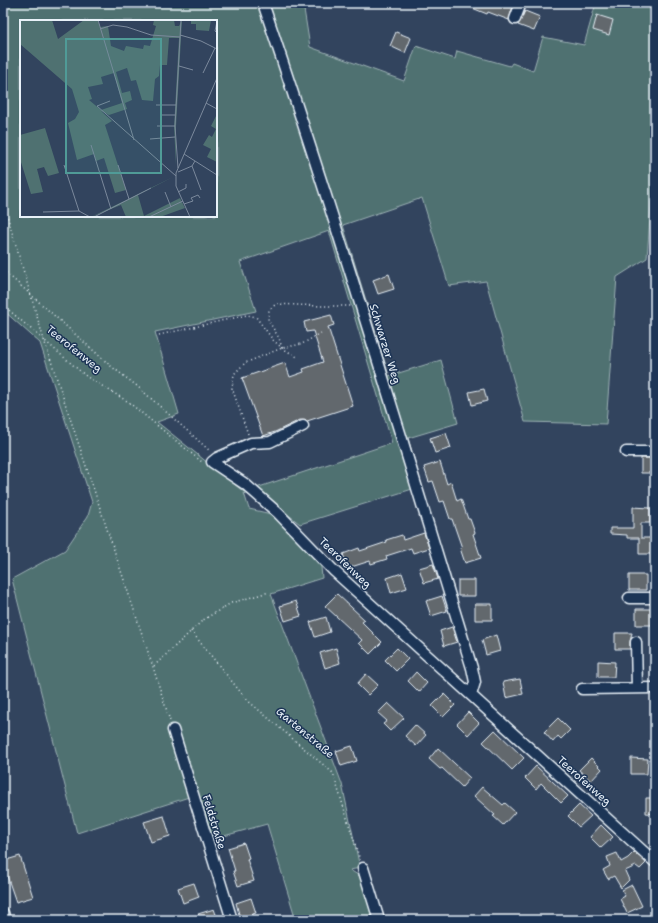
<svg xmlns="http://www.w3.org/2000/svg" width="658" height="923" font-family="'Shantell Sans',sans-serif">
<rect width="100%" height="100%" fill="#32445e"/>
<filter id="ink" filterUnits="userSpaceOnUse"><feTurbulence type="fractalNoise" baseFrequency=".025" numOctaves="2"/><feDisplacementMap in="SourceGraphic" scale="8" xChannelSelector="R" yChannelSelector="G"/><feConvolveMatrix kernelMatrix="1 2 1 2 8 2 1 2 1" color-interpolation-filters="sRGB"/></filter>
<g filter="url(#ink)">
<path fill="#4f7171" stroke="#9cb1b4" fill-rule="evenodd" d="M3,3H303L310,47L404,81L416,46L455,59L457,51L510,66L512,63L533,71L543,37L584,45L596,3H655V178L653,179L647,258L617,277L606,424L525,422L486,281L449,286L422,198L343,225L389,376L441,360L458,423L408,438L422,486L300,524L281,509L244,493L249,509L276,515L321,567L322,578L271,594L342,784L360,868L350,870L361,877L375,920H296L267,824L206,841L192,796L77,833L12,579L65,550L88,516L92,502L40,343L3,310ZM21,21H216V216H21ZM329,231L392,443L244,492L157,422L179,414L155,332L256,311L240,262Z"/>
<path fill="#62676d" stroke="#e8f1f8" d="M460,3H507L513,6L509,20L488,12L487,14Z
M525,11L540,17L534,31L518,25Z
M597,15L613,20L609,35L593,30Z
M396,32L411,38L405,53L390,46Z
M389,274L394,289L378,294L373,280Z
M331,315L334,325L328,327L353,406L307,421L300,420L275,432L263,436L242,378L285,363L290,377L304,372L303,369L323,362L313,331L306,332L304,322Z
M484,389L487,401L472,405L469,392Z
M446,433L451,448L435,453L430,438Z
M641,458H655V473H641Z
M440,462L447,484L451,482L457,501L461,499L468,519H470L475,533L473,534L481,558L465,563L460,548H462L452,519H450L444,501L440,502L433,481L429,482L424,467Z
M633,507L650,508V523H641V538H655V554H639V538H627V535L610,534V528H633Z
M424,533L429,548L413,553L411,548L386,556L387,559L371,564L370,561L348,568L343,554L359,548L360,551L387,542L386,540L402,535L403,540Z
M433,564L438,579L424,583L419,568Z
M402,573L407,588L391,593L387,578Z
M629,575H646V590H629Z
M458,580H475V596H458Z
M337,594L365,620L362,622L382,642L370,654L359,643L362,640L325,606Z
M442,596L447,611L431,616L426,601Z
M296,601L301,616L285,621L280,606Z
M475,604H492V620H475Z
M636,609H653L652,625H636Z
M326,617L330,632L315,637L310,622Z
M452,627L457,642L444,646L440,631Z
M615,633H632L630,642V649H615Z
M496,635L500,651L486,655L482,640Z
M336,648L340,663L325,668L320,653Z
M397,648L408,659L396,671L385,660Z
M598,661L615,662L614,677H598Z
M416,672L427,683L419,692L408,681Z
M366,674L378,685L368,695L357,684Z
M520,679L523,694L506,698L503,682Z
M444,694L455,705L443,717L432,706Z
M388,703L404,718L390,731L383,724L387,721L378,713Z
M468,712L479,723L468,735L457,724Z
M558,718L570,730L561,739L558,736L553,742L544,732Z
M415,725L426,735L416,746L405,736Z
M495,730L524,758L512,770L483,742Z
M352,746L357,761L341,766L336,751Z
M438,748L470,778L462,787L442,768L440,769L429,759Z
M591,758L602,769L591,781L579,770Z
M631,758L648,759L647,774H631Z
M536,766L568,796L561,803L541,783L536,789L525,778Z
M482,787L503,805L505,803L515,812L503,825L493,816L495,815L474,796Z
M646,798H655V814L646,813Z
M579,805L591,816L579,827L568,816Z
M164,816L170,836L151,842L144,822Z
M601,825L613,837L601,848L590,837Z
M244,843L249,858L247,859L254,881L238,886L233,871H235L228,848Z
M634,852L646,863L640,869L636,866L625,871L629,880L621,888L614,876L608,879L603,870L610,866L607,857L617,853L621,862L628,858Z
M20,856L33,897L16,902L7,876L5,877L3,871V861Z
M194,883L199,897L183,903L178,888Z
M632,885L642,906L627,913L620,899L625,896L622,890Z
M251,898L256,913L240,918L236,903Z
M214,909L218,920H200L198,914Z"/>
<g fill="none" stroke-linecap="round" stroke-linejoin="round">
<g stroke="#e8f1f8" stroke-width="13">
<path id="minor" d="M263,3C337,223 404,446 472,668L475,682L471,695
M515,19L521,3
M303,426L270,442L251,443L217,458L212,462L245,484L278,513L334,571L655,862
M626,452H655
M629,598H655
M636,642L637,688
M582,689L655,688
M173,730L232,920
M363,868L379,920
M3,913L5,920"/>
</g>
<path stroke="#e8f1f8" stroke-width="1.5" stroke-dasharray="1 3" stroke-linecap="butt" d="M3,202L44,340L153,667L170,721
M3,270L112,367L137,386L210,451
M3,305L87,377L127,401L202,462
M159,335L247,315L256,317L273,340L282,348L299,358
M282,348L279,338L268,320L269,310L276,304L320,306H351
M248,434L232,388L234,374L245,363L282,348L302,344L321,333
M191,631L247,700L333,773L360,860
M154,666L203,620L231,603L269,592"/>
<use href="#minor" stroke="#1d3557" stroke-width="10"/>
</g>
</g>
<g text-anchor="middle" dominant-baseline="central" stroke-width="3" stroke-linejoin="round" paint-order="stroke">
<g font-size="11" fill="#e8f1f8" stroke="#1d3557">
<text transform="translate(385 344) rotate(73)">Schwarzer Weg</text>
<text transform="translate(74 349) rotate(39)">Teerofenweg</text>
<text transform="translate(345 563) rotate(44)">Teerofenweg</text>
<text transform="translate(305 733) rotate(40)">Gartenstraße</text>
<text transform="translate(584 781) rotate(42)">Teerofenweg</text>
<text transform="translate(214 822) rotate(73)">Feldstraße</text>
</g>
</g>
<g transform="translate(20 20)">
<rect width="197" height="197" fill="#32445e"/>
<path d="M0,0H32L38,19L64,0H78L80,7L88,6L91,26L104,31L106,26L123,29L124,25L130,26L136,6L133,5L134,0H154L155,6H159L162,0L156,107V145L154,107L159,18H149L147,45H140L139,56L135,59L133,81L122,80L116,60L111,61L107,48L96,52L102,73L110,71L112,80L105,83L107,89L89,95L81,91L92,101L85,105L106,170L95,173L84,138L76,141L74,134L57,140L48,103L55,99L59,92L52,69L0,24ZM94,53L102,83L81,90L69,80L72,79L68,67L83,64L81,57ZM171,0H191L189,11L176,10V4H171ZM197,94V142L187,137L191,129L183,125L189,115L192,117L196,109L191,106ZM25,108L39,153L28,156L24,147L17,149L23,172L11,174L0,139V115ZM153,157L118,175L124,196L160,178L165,188L140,197H106L101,185L71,197Z" fill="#4f7171" fill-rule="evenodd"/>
<path fill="none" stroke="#7b899c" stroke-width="1" d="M78,0L114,120M197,1L195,11L197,13M80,9L93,5L107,7L131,15L160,17M160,15L181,21L197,29M159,46L173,50M183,53L195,28M186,83L197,89M136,85H156M77,86L156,156M77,86L90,81M141,95H155M137,106H155M130,119L155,117M71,125L91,189M164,134L197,155M175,141L172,146L181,170M44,145L59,191M98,145L109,179M158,148L155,106L161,0M158,152L172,146M145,172L151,187M158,172L166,168V164M164,184L173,181L171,178L178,175L180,178M23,192L59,191L70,197M74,197L131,168M129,197L163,181M170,197L156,166V153L197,58"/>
<path fill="#509b97" fill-opacity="0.15" stroke="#509b97" stroke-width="2" d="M46,19H141V153H46Z"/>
<rect width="197" height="197" fill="none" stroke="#e8f1f8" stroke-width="2"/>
</g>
<rect width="658" height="923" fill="none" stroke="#1d3557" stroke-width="16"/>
<rect x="8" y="8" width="642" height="907" fill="none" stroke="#e8f1f8" stroke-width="1.5" filter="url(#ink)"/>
</svg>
